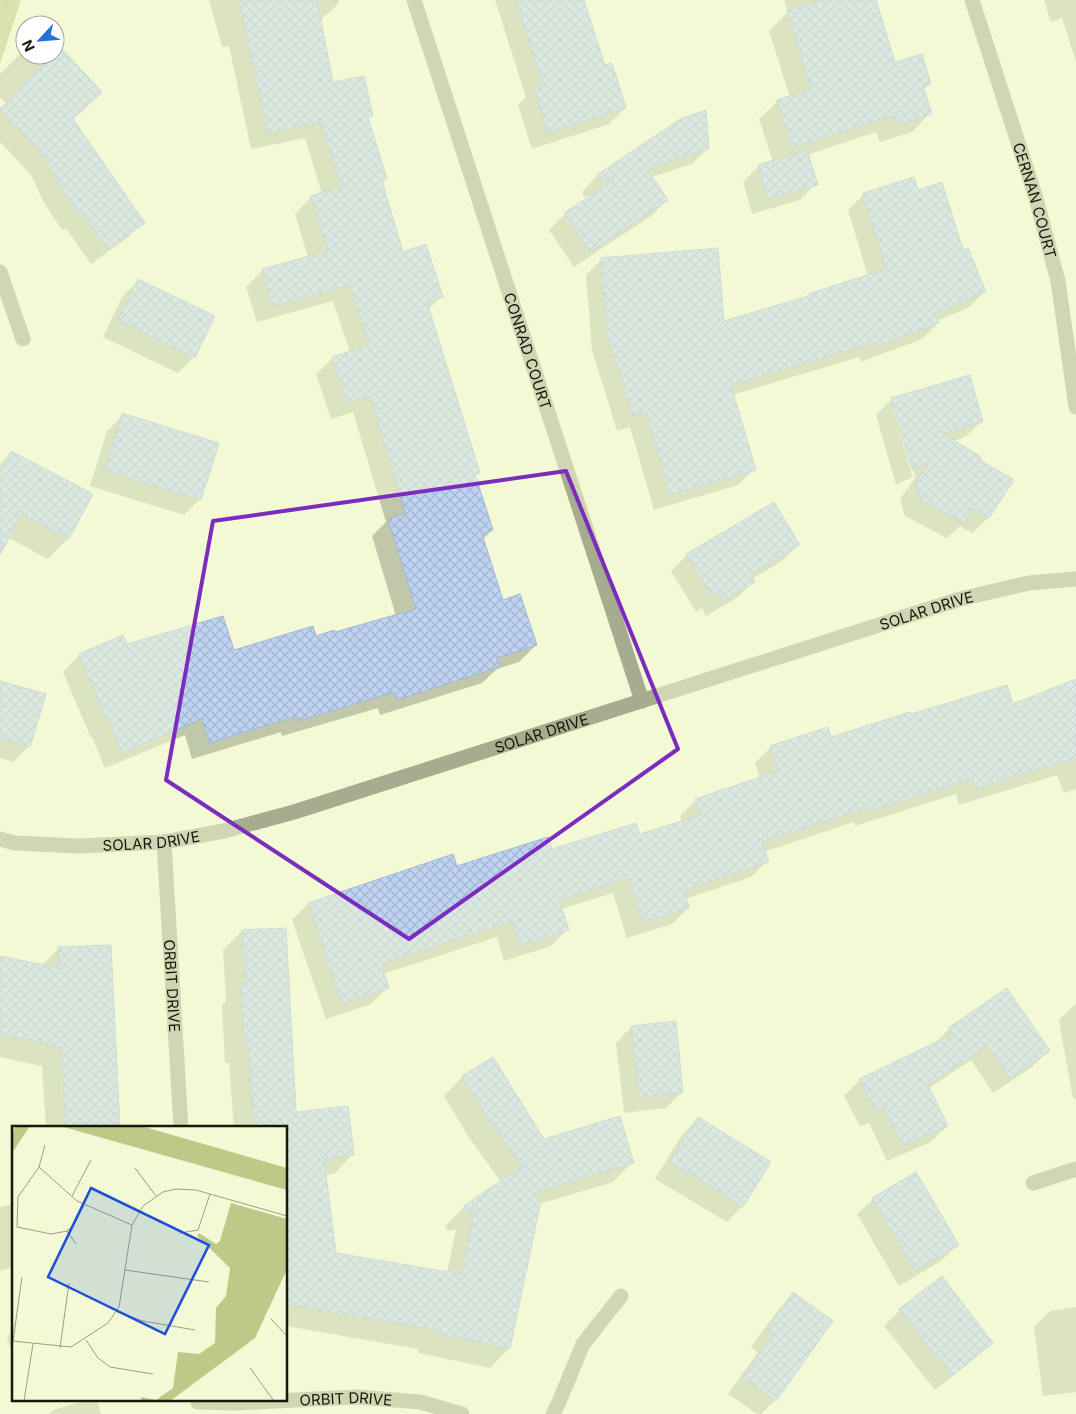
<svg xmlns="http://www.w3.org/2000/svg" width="1076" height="1414" font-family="Inter,sans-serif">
<defs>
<pattern id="forest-crowns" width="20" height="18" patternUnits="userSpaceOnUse" patternTransform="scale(1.25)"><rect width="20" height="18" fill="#bec987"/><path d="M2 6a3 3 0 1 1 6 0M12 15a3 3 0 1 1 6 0" fill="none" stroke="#a3ac73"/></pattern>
<pattern id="building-cross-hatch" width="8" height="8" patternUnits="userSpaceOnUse" patternTransform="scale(1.25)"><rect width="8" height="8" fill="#bfd4f3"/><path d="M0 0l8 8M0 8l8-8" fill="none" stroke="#a3b5cf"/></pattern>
</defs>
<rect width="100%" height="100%" fill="#f2f9d4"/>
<path fill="url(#forest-crowns)" d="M0,0H21L0,64Z"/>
<path fill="#0003" fill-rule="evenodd" d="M209,0H338L339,3L320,21L332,84L371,115L367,119L386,179L381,184L402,253L441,297L429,309L478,472L474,476L492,530L483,539L502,601L536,645L519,662L497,669L482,683L380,715L378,708L282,736L281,732L192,759L185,735L105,768L92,737L91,738L63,672L79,655L123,637L126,646L233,652L334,634L396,616L372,536L386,522L353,412L331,419L316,374L333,358L350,352L333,301L257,322L246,287L263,270L308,257L295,214L311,197L322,194L305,138L251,149L229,46L222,47Z
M495,0H582L604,67L625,108L609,124L532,149L518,105L526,97Z
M784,0H875L895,64L930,83L923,90L930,113L912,132L880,142L876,132L807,155L816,184L800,200L752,214L743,182L759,166L773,162L759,119L778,101L790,97L769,31L788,12Z
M1044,0H1076V62L1062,18L1051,22Z
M25,49V55H46L51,61L72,119L143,222L127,238L91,264L66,228L62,230L44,203L31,175L0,142V110L7,104L0,97V74Z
M708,148L692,164L651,177L667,200L651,216L574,267L549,230L565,214L592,195L584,197L582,192L597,176Z
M917,191L962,251L984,292L968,308L937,321L938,323L922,339L861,362L859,357L732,395L754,469L738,485L654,510L630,427L617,431L592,350L586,275L602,259L723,323L806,298L808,295L868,276L848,210L864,194Z
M138,281L194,357L178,373L103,337L122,297Z
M892,399L981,422L965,437L953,441L978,460L1012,481L988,518L972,533L960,526L947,538L905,516L900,499L917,475L896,485L876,415ZM893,408H895L915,475L912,476Z
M123,415L200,499L184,515L90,486L107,431Z
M11,453L91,495L68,538L48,559L5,536L0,541V464Z
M798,545L782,561L752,579L754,581L738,597L706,616L702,608L696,612L671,571L687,555Z
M1076,680V789L1064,793L1057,775L959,805L956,794L855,826L854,822L764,852L767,861L751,877L685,899L688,908L672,924L627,938L613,893L561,909L567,930L551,946L504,961L497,937L383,974L387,988L371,1004L326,1019L292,920L308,904L452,856L456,868L639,835L682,822L680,816L696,800L760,778L755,763L771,747L831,738L911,716L1012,706Z
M0,682L29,746L13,762L0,758Z
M242,931L295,1114L353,1154L334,1174L325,1175L334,1254L447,1273L456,1229L448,1231L445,1226L464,1207L501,1182L468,1136L444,1096L463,1076L544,1140L632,1162L613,1182L539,1204L509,1348L490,1368L418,1353V1349L286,1326V1128H234L229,1063H225L222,1004L226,1001L223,950Z
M59,948L119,1128H46L42,1066L0,1057V957L41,966Z
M1075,1004H1076V1098L1073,1099L1059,1020Z
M631,1027L682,1092L666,1108L624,1113L616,1043Z
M949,1029L1048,1051L1032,1067L993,1093L971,1060L928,1089L947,1126L931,1142L887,1161L869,1123L860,1126L844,1096L860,1080L933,1045Z
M698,1119L742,1206L727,1222L655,1179L682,1135Z
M873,1199L957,1245L941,1261L899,1286L857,1214Z
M14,1204V1267L0,1271V1207Z
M793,1294L775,1400L761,1414H757L728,1394L758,1352L751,1347L778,1310Z
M1076,1307V1392L1043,1396L1034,1327L1050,1311Z
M900,1310L991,1342L975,1358L935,1390L884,1326Z
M14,1330V1362L7,1337Z
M88,1400H97L101,1414H49L53,1410Z"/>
<path fill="url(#building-cross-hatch)" stroke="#a4b8d6" d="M239,0H317L333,82L364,76L373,116L368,117L387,179L382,181L403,252L426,244L443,297L427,302L480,473L475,474L493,530L482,534L503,600L520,594L537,645L497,658L500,667L397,700L394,692L299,721L297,716L209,743L202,719L122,753L109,721L107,722L79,654L123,635L127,644L223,616L234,650L313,626L316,636L334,630L335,632L416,609L388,519L405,513L370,396L347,403L332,357L369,345L350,285L273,306L262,269L328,251L311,196L341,186L321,122L268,133Z
M516,0H584L605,65L612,63L626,108L548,133L534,88L543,85Z
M822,0H876L895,62L922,54L931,84L923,86L932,114L898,125L895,115L792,148L777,100L811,89L787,11Z
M62,49L102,92L73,119L145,223L107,249L83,213L79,215L60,186L46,159L0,109L22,88L21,86Z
M706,110L709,149L647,168L668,200L590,252L564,213L614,180L613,178L600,182L597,175L680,119Z
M807,150L818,185L768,199L758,165Z
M914,177L918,190L942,182L963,250L968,248L986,292L935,313L939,323L876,347L875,342L731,385L756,470L670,495L646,412L633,416L607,334L601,258L718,248L724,321L808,296V294L886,269L863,193Z
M138,279L215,316L195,358L118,320Z
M970,375L983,422L943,433L981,457L980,460L1014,480L989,518L973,509L964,523L921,500L916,482L930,461L912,470L891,398Z
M122,413L219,443L201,500L105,471Z
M11,451L93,494L69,539L22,514L0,555V472Z
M774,502L800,545L751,574L755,582L723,601L718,593L712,597L686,554Z
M1076,679V758L975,789L972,779L871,811L870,807L762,842L769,862L684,890L689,908L643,923L629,878L559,900L569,930L520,946L513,921L381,964L389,988L342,1004L308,903L453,854L457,866L548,837L552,849L636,823L640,834L701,815L695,799L778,771L770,746L828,727L831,737L910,712L911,714L1007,685L1013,704Z
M0,681L46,694L30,747L0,738Z
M286,928L296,1112L348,1106L354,1155L324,1159L336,1253L461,1274L475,1210L467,1213L464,1206L522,1166L487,1116L462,1076L493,1057L544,1139L620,1116L634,1163L535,1192L541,1201L510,1349L436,1333L437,1330L286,1304V1128H255L251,1092L248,1044H244L241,984L245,983L242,930Z
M111,945L120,1128H66L61,1047L0,1034V956L59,968L58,947Z
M1007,988L1050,1051L1010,1078L988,1045L928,1085L948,1126L903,1146L885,1108L876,1111L859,1079L953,1034L948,1028Z
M676,1021L683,1093L639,1097L631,1026Z
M698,1117L771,1162L743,1207L670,1162Z
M916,1172L959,1245L915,1271L872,1198Z
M942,1276L993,1343L952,1376L899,1309Z
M793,1292L833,1321L776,1401L743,1377L773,1335L766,1331Z"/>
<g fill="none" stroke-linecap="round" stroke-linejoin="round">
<g stroke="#a6ac8e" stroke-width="15">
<path id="s1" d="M414,0L642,701"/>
<path id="s2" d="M972,0L1035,195L1058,281L1076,407"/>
<path d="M0,272L23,339"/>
<path id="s3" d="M164,842L181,1128"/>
<path d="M1033,1183L1076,1169"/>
<path id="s4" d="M198,1402L235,1403L358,1397L420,1402L462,1414"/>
<path d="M553,1414L559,1402L583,1344L621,1296"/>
</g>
<path stroke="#a6ac8e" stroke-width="15" id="s5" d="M0,839L15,843L79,846L164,842L224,831L294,812L960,599L1029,583L1076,579"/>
</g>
<path d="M0 0H1076V1414H0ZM566,471L678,749L409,939L166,780L213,521Z" fill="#f2f9d4" fill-opacity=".55" fill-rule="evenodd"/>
<path fill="none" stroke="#7b2cbf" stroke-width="4" stroke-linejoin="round" d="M566,471L678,749L409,939L166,780L213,521Z"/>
<g text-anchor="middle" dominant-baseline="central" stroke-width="4" stroke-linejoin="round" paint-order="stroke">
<g font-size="15" fill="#16180b" stroke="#fff">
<text stroke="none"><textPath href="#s2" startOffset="210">CERNAN COURT</textPath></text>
<text stroke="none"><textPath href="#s1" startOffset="369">CONRAD COURT</textPath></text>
<text stroke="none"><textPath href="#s5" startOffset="962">SOLAR DRIVE</textPath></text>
<text stroke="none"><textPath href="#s5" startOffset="558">SOLAR DRIVE</textPath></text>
<text stroke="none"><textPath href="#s5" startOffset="152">SOLAR DRIVE</textPath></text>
<text stroke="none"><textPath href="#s3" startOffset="144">ORBIT DRIVE</textPath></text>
<text stroke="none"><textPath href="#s4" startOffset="148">ORBIT DRIVE</textPath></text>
</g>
</g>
<g transform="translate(12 1126)">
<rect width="275" height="275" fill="#f2f9d4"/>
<path d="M48,0H129L275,42V64Z" fill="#bec987"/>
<path d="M4,0H18L0,27V6ZM219,77L275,93V143L243,212L158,275H129V271L144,274L161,262L166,226L187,228L203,217L204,182L214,170L218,142L185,110L187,107L204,118L208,115Z" fill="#bec987"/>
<path fill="none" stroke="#9a9f84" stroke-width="1" d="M33,19L27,41L6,71L5,101L39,108L55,105L63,97L72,79M27,41L65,75L120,99M123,42L144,70M60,70L79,34M55,105L64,118M168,107L186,104L198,68M113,144L197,156M105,186L131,195L183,204M259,193L275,210M74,214L86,232L98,241L141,248M0,215L59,221L96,197L107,181L120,99L131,80L151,66L164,63L184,64L275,90M1,215L10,151M48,222L57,157M238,242L262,275M12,275L21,218"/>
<path fill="#1d4ed8" fill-opacity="0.15" stroke="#1d4ed8" stroke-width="2.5" d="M79,62L197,119L153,208L36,151Z"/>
<rect width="275" height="275" fill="none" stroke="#16180b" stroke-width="2.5"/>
</g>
<g transform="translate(40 40) rotate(244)"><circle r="24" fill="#ffffff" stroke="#a2a39d"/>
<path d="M0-4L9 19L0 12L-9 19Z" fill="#2571dc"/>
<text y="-8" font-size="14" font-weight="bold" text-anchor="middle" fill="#16180b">N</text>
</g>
</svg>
